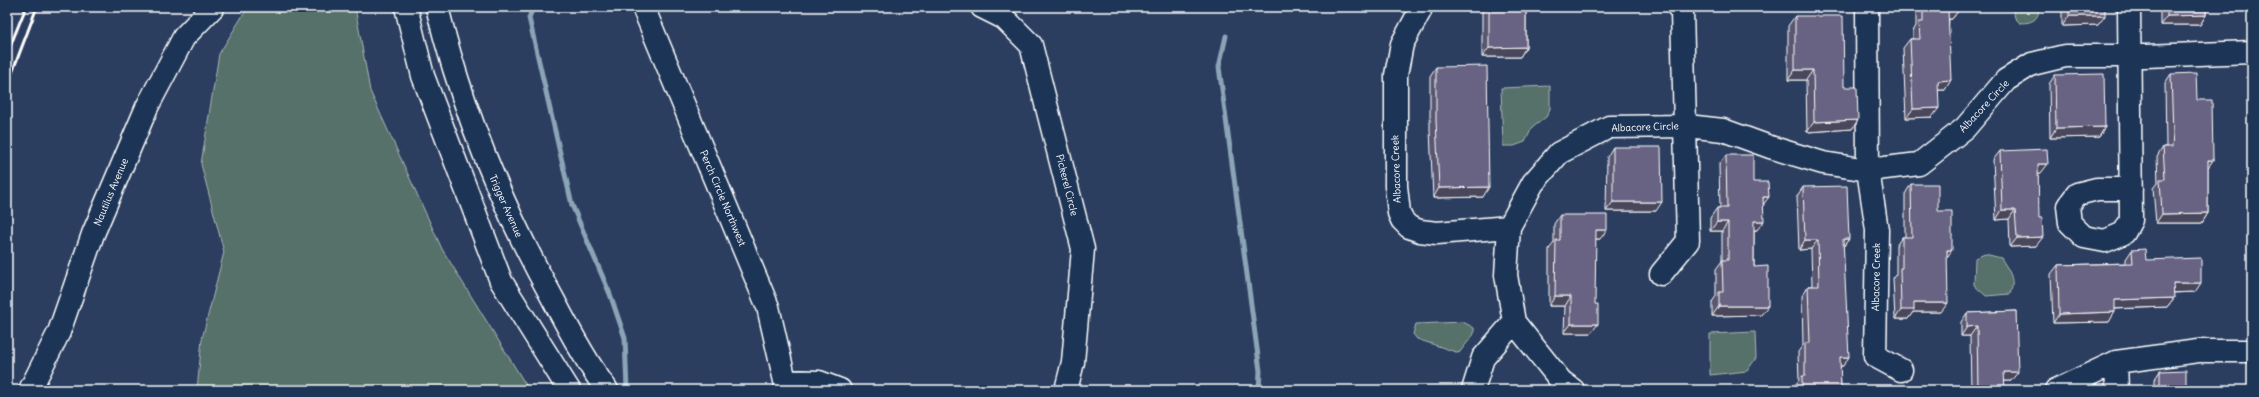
<svg xmlns="http://www.w3.org/2000/svg" width="2259" height="397" font-family="Delius,sans-serif">
<rect width="100%" height="100%" fill="#2c3e60"/>
<filter id="ink" filterUnits="userSpaceOnUse"><feTurbulence type="fractalNoise" baseFrequency=".025" numOctaves="2"/><feDisplacementMap in="SourceGraphic" scale="8" xChannelSelector="R" yChannelSelector="G"/><feConvolveMatrix kernelMatrix="1 2 1 2 8 2 1 2 1" color-interpolation-filters="sRGB"/></filter>
<g filter="url(#ink)">
<path fill="#576f6b" stroke="#abb7b5" d="M248,7H355L370,91L442,249L529,390H197L202,339L224,252L201,164L219,54Z
M2012,7H2039C2039,20 2032,23 2020,23L2015,18Z
M1550,86V109L1546,117L1532,128L1525,142L1514,146H1503L1501,88Z
M1985,254L2001,258C2009,271 2016,279 2010,294L1986,296L1974,285L1975,258Z
M1463,322L1474,328V334L1459,353L1417,339L1413,334L1416,324Z
M1755,332L1756,358L1747,371L1710,375V334Z"/>
<g fill="none" stroke-linecap="round" stroke-linejoin="round">
<path stroke="#8ba4b6" stroke-width="5" d="M533,7L529,18L572,205L610,294L625,338L627,390
M1226,36L1219,67L1260,371L1259,390"/>
<g stroke="#fff" stroke-width="25">
<path id="minor" d="M643,7L768,307L785,381
M982,7L1004,18L1031,45L1083,249L1073,362L1066,390
M1867,7L1868,170L1877,230L1875,356L1901,370
M2129,7L2131,220L2124,233L2105,241L2084,237L2070,223L2068,206L2077,194L2097,189H2131
M1420,11L1402,44L1396,75V186L1399,213L1402,220L1409,227L1420,231L1437,233L1509,227
M1661,274L1688,241L1682,11L1678,7
M2116,362L2117,390
M785,381L819,382L840,390
M30,390L59,332L93,234L147,107L184,37L213,7
M1473,390L1483,358L1514,322
M1573,390L1561,381L1514,322L1506,275L1509,227L1533,183L1559,153L1609,127L1687,126L1723,130L1770,147L1823,163L1868,170L1919,164L1965,128L2006,80L2032,64L2065,56H2145L2252,52
M2056,390L2116,362L2198,351H2252"/>
</g>
<g stroke="#fff" stroke-width="25">
<path id="major" d="M406,7L423,76L501,281L569,390
M437,7C462,109 502,207 553,299C569,330 586,362 607,390"/>
</g>
<use href="#minor" stroke="#1d3557" stroke-width="22"/>
<use href="#major" stroke="#1d3557" stroke-width="22"/>
<path stroke="#fff" stroke-width="3" d="M7,54L26,7
M7,86L37,7"/>
</g>
<path fill="#595670" stroke="#fff" d="M1479,7H1526V47L1520,57H1482V9H1479Z
M1916,7H1968L1966,10H1959L1952,19H1949L1945,90H1938L1932,117L1906,118L1903,48L1910,39H1913V31L1916,26Z
M2062,7H2105L2098,25L2062,26Z
M2160,7H2206V15L2200,25H2160Z
M1795,16L1844,87L1858,120L1852,129L1807,132L1806,80H1788V26Z
M1436,67L1483,197L1433,198L1430,130V76Z
M2171,74L2197,100L2213,160L2208,167V213L2202,223H2156L2153,188L2158,182L2157,157L2163,147H2166L2165,83Z
M2055,75L2105,127L2099,137L2050,138L2049,84Z
M1613,147L1656,211H1606L1607,157Z
M2000,151L2041,173H2038L2036,246L2010,247L2009,219L1996,220L1993,160Z
M1726,155L1753,182L1764,204L1757,230H1754V267L1761,315L1712,316V302L1716,296V269L1722,261V231H1710V218L1717,208H1720L1719,165Z
M1911,184L1938,211L1947,257L1941,312H1913L1908,319H1895L1893,278L1896,274V246L1902,237H1905V194Z
M1803,187L1849,239L1843,247V366H1840L1841,390H1795V385L1799,380L1798,352L1803,345L1802,296L1808,286H1812L1811,249L1799,250L1797,196Z
M1560,215L1600,239H1595L1591,333H1564L1565,306H1549V249L1554,243V224Z
M2132,250L2146,260L2195,292L2173,293L2174,298L2167,307L2115,309L2109,322L2053,323L2051,274L2058,265L2126,263V259Z
M2016,311L2011,381H2004L2005,390H1971L1970,336H1961V322L1967,313Z
M2160,371L2186,390H2154V380Z"/>
<path fill="#49465b" stroke="#fff" d="M1481,7H1484L1482,9H1479Z
M1547,7H1599L1598,9L1546,8Z
M1954,7H1968L1966,10H1959L1952,19H1942L1948,10Z
M2206,15L2200,25H2160L2167,16Z
M2069,16H2105L2098,25L2062,26Z
M1526,47L1520,57H1482L1489,48Z
M1795,70H1813L1806,80H1788Z
M1951,80L1945,90H1931L1938,81Z
M1939,108L1932,117L1906,118L1913,109Z
M1858,120L1852,129L1807,132L1814,122Z
M2105,127L2099,137L2050,138L2056,128Z
M2208,160H2213L2207,169Z
M2038,164H2048L2041,173L2032,174Z
M1489,187L1483,197L1433,198L1439,188Z
M1763,197H1769L1762,206Z
M1613,202H1662L1656,211H1606Z
M2002,210H2015L2009,219L1996,220Z
M2208,213L2202,223H2156L2162,214Z
M1754,221H1764L1757,230H1747Z
M1717,222H1728L1722,231H1710Z
M1596,230H1607L1600,239H1589Z
M2043,237L2036,246L2010,247L2017,238Z
M1843,239H1849L1842,248Z
M1805,240H1818L1811,249L1799,250Z
M1947,250H1952L1946,259Z
M2173,283H2201L2195,292L2167,293Z
M1555,296H1571L1565,306H1549Z
M2174,298L2167,307L2108,309L2115,300Z
M1914,303H1948L1941,312H1913L1908,319H1895L1901,310Z
M1719,306H1768L1761,315L1712,316Z
M2115,312L2109,322L2053,323L2059,314Z
M1571,324H1598L1591,333H1564Z
M1977,326L1970,336H1961L1967,327Z
M1840,357H1849L1843,366H1833Z
M2004,372H2018L2011,381H1998Z"/>
<path fill="#686482" stroke="#fff" d="M1489,7H1526V47L1489,48Z
M1923,7H1959V10H1948L1951,80L1938,81L1939,108L1913,109L1910,39H1920L1919,22H1923Z
M2069,7H2105V16H2069Z
M2167,7H2206V15L2167,16Z
M1795,16H1843L1844,87H1857L1858,120L1814,122L1813,70H1795Z
M1487,66L1489,187L1439,188L1436,120V67Z
M2196,73L2197,100H2212L2213,160H2208V213L2162,214L2160,179H2165L2163,147H2172L2173,134L2171,74Z
M2104,74L2105,127L2056,128L2055,75Z
M1613,147H1661L1662,202H1613Z
M2047,149L2048,164H2038L2039,218H2042L2043,237L2017,238L2015,210H2002L2000,151Z
M1726,155H1753V182H1768L1769,197H1763L1764,221H1754V267L1768,266V306H1719V292H1723L1722,260H1728V222H1717V208H1727Z
M1911,184H1938V211H1952V250H1947L1948,303H1914V310H1901L1900,268H1902V237H1912Z
M1847,186L1849,239H1843L1849,357H1840L1841,390H1802V376H1805V343H1810L1808,286H1819L1818,240H1805L1803,187Z
M1560,215H1607V230H1596L1595,304H1598V324H1571V296H1555L1556,240H1560Z
M2145,249L2146,260L2201,258V283H2173L2174,298L2115,300V312L2059,314L2058,265L2133,263L2132,250Z
M2016,311L2018,372H2004L2005,390H1978L1977,326L1967,327V313Z
M2186,370V390H2160V371Z"/>
</g>
<g text-anchor="middle" dominant-baseline="central" stroke-width="3" stroke-linejoin="round" paint-order="stroke">
<g font-size="10" fill="#fff" stroke="#1d3557">
<text transform="translate(1984 106) rotate(-47)">Albacore Circle</text>
<text transform="translate(1645 127) rotate(-2)">Albacore Circle</text>
<text transform="translate(1396 169) rotate(-92)">Albacore Creek</text>
<text transform="translate(1067 185) rotate(76)">Pickerel Circle</text>
<text transform="translate(111 192) rotate(-67)">Nautilus Avenue</text>
<text transform="translate(723 198) rotate(67)">Perch Circle Northwest</text>
<text transform="translate(506 206) rotate(66)">Trigger Avenue</text>
<text transform="translate(1876 277) rotate(-89)">Albacore Creek</text>
</g>
</g>
<rect width="2259" height="397" fill="none" stroke="#1d3557" stroke-width="24"/>
<rect x="12" y="12" width="2235" height="373" fill="none" stroke="#fff" stroke-width="1.5" filter="url(#ink)"/>
</svg>
